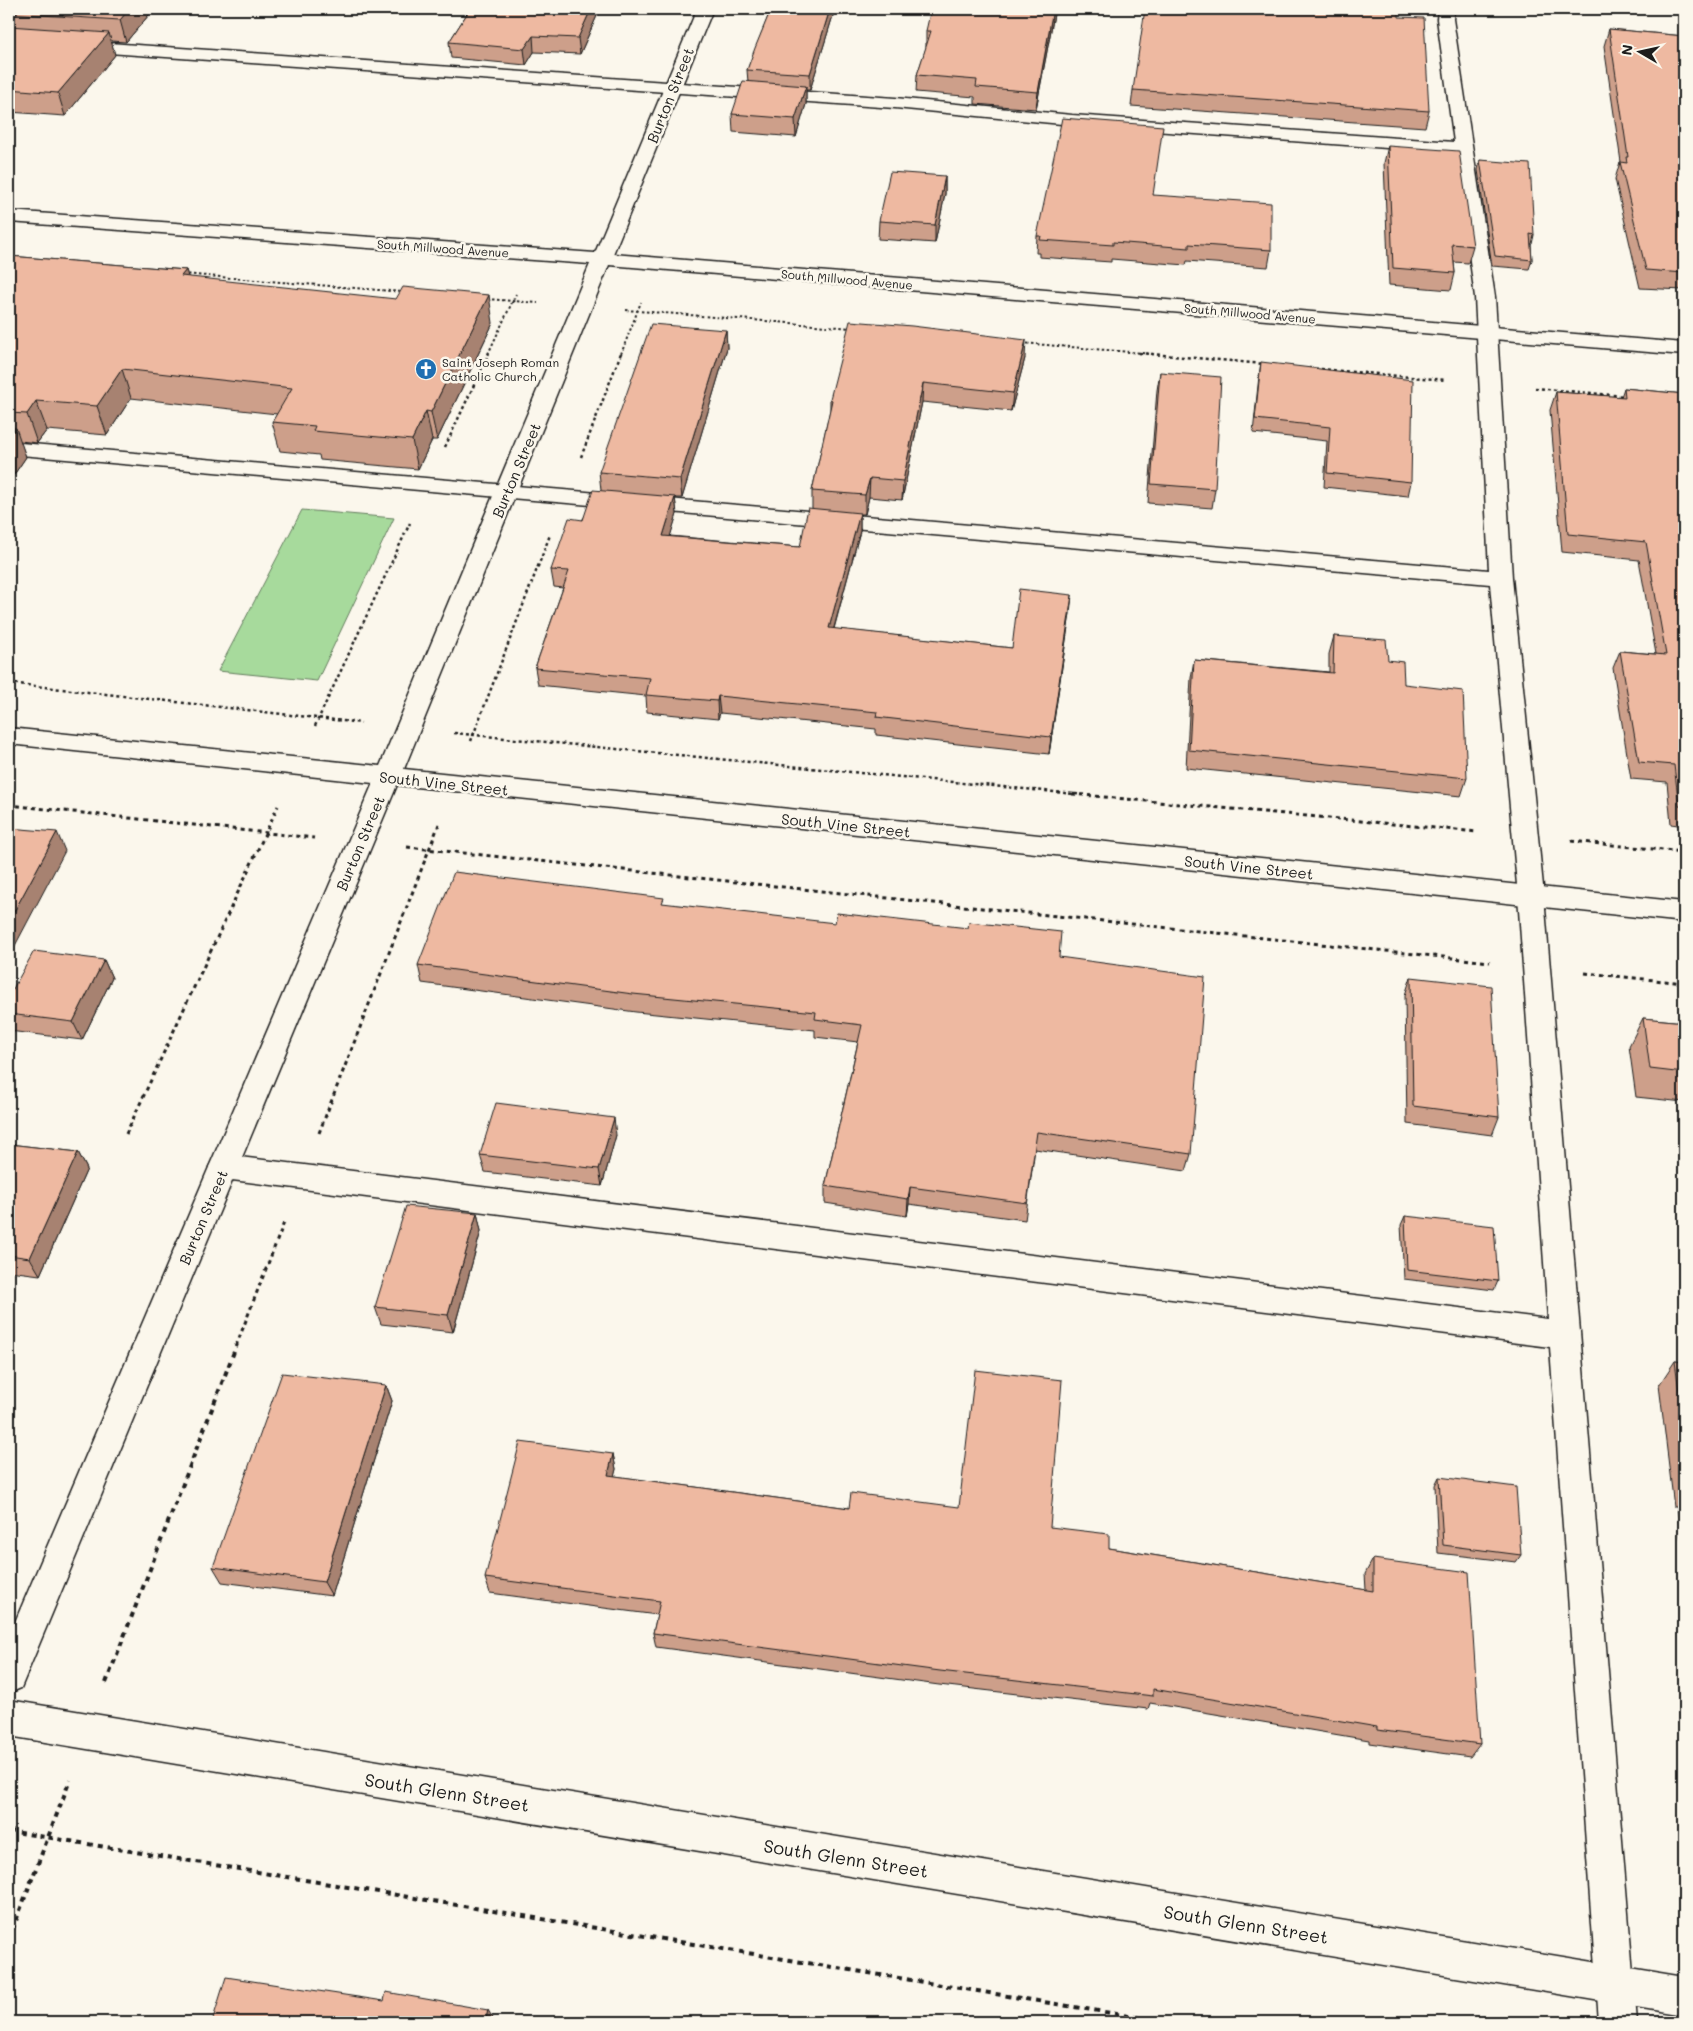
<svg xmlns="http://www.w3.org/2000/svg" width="1693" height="2031" font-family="Mali,sans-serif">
<rect width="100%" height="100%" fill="#fbf7ec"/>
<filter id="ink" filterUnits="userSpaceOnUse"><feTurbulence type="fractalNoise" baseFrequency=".02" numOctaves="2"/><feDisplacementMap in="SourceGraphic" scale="10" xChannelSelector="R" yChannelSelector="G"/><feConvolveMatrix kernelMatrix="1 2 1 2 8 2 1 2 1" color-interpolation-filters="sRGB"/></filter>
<g filter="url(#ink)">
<path fill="#a7da9c" stroke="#627b5c" d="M302,510L394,518L317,681L218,671Z"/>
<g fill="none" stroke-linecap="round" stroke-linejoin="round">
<g stroke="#1c1c1c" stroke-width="3">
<path id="lane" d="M1438,9H1454L1453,19L1495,297L1512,578L1544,896L1637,2022H1599L1550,1347L224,1179L214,1176L209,1167L214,1158L224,1155L1548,1319L1518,896L1490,584L9,454V442L1489,570L1475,297L1455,153L1072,125L895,108L9,46V36L895,98L1072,115L1454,142L1437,19Z"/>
</g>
<g stroke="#1c1c1c" stroke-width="3">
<path id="street" d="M697,9H713L613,254L1684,343V355L609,265L404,769L1684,902V922L397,785L21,1688L9,1693V1636L373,783L9,744V728L380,766L590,264L9,222V211L595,253Z
M9,1700L1684,1977V2015L9,1736Z"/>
</g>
<path stroke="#1c1c1c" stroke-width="2" stroke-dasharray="2.5 2.5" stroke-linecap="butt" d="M183,274L403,292
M487,299L538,303
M626,310L852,328
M1022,343L1154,354
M488,354L516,294
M621,354L641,302"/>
<path stroke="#1c1c1c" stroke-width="2.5" stroke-dasharray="3 3" stroke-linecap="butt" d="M1139,353L1265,364
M1309,368L1445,380
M1535,388L1624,396
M445,447L489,353
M581,457L621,353
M9,683L361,723
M315,726L410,523
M454,733L1085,795
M471,741L550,535"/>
<path stroke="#1c1c1c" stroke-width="3" stroke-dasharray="4 4" stroke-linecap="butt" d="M1072,794L1478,832
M9,805L314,838
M1571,841L1684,852
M407,847L1490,962
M1585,973L1684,983
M319,1133L439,824
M126,1134L278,806
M236,1346L285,1220"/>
<path stroke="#1c1c1c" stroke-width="4" stroke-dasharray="5 5" stroke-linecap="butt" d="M106,1683L237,1344
M9,1831L1165,2022
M9,1939L70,1780"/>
<use href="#lane" fill="#fbf7ec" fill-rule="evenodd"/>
<use href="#street" fill="#fbf7ec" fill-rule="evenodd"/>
</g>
<path fill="#cd9f8a" stroke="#1c1c1c" d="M9,9H154L126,42L111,41L115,55L65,116L9,112Z
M470,9H600L580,54L534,52L526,65L451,58L449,42Z
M771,9H835L810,90H806V104L796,137L733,132L732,114L748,82L747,70Z
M1055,9L1036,109L975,104V97L916,92L917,75L926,48V31Z
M1399,17L1429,111L1425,127L1131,106L1133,90Z
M1609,29L1684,36V290L1640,288L1615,179L1620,162H1621L1604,46Z
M1388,146L1473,246L1468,263L1454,262L1455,273L1451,290L1389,285L1384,163Z
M1480,160L1534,235L1532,244H1531L1532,260L1529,269L1492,266L1478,170Z
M945,176V194L935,243L878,239L879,221Z
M1153,195L1271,250L1268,267L1187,261L1186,265L1111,259V262L1039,257V253H1036L1037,236Z
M9,256L186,270L188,277L493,323L437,440H432L418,469L320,460L319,455L280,451L272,422L277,414L131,398L107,435L47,430L37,443L20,441L26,457L9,482Z
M726,330L727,348L682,498H675L677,514L670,536L800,547L812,509V491L830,410V399L1025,358L1011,411L922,402L902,500L869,497L865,514H860V531L834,629L1012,648L1070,613L1049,754L876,735V729L720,713L718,719L647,712L646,696L538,685L535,668L563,588L554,587L551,570L601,490L599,472Z
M1261,362L1411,482L1408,496L1324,487L1327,441L1253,433L1259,376Z
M1160,372L1215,489L1212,508L1148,503L1157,390Z
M1624,388L1684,394V826L1671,824L1667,782L1631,779L1613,668L1620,651L1656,654L1639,560L1562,552L1550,410L1556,392L1621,397Z
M1334,636L1388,660L1467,778L1461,796L1186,768L1191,678L1194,660L1329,672V654Z
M664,904L1059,957L1191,1154L1186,1171L1035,1149L1025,1220L909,1204L907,1216L825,1203V1186L858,1042L815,1037V1030L636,1012L422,983L418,965Z
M104,960L112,978L82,1040L9,1031V996Z
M1411,977L1499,1117L1492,1135L1407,1124L1405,995Z
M1643,1018L1684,1022V1102L1636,1097L1629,1046Z
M616,1135L602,1186L485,1172L480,1155Z
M9,1144L78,1152L87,1169L40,1275L9,1271Z
M477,1213L481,1231L453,1332L381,1324L375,1307Z
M1405,1216L1498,1281L1494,1290L1404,1279L1401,1225Z
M1675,1361L1684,1362V1558L1677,1507H1674L1659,1385Z
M386,1385L392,1401L332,1596L222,1582L213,1567Z
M613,1454L616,1469L614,1476L849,1508L1050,1527L1109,1548L1366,1590L1365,1574L1373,1559L1480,1744L1470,1757L1369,1743V1740L1150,1703L1148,1709L939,1685L656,1647L653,1633L657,1615L490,1593L485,1578Z
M1439,1477L1521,1555L1516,1562L1438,1553L1435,1485Z"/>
<path fill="#a78271" stroke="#1c1c1c" d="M129,9H154L126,42L120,20Z
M591,9H600L580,54L578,38Z
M830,9H835L810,90V74Z
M1053,9H1055L1036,109L1038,92Z
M109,33L115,55L65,116L58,93Z
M533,36L534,52L526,65L524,49Z
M806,86V104L796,137L795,119Z
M945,176V194L935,243V225Z
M186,270L194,298L181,276Z
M489,295L493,323L437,440L431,412Z
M726,330L727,348L682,498L680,479Z
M1026,340L1025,358L1011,411L1013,393Z
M122,369L131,398L107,435L97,406Z
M923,383L922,402L902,500L903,481Z
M36,401L47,430L37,443L27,414Z
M426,411L432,440L418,469L412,440Z
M16,428L26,457L9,482V437Z
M870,478L869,497L865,514V495Z
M675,497L677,514L665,553L663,536Z
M860,513V531L829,646V628Z
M1072,595L1070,613L1049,754L1051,737Z
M718,696L720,713L718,719L717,701Z
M57,832L65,851L9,957V921Z
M104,960L112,978L82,1040L73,1022Z
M614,1118L616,1135L602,1186L599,1169Z
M78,1152L87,1169L40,1275L30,1258Z
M910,1187L909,1204L907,1216L908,1199Z
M477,1213L481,1231L453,1332L448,1315Z
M386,1385L392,1401L332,1596L324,1582Z
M613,1454L616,1469L611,1490L608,1475Z
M488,2010L494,2020L493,2022H485Z"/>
<path fill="#eeb9a1" stroke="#1c1c1c" d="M9,9H129L120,20L9,13Z
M470,9H591L578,38L533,36L524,49L449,42Z
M771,9H830L810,74L747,70L755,48Z
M931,9H1053L1038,92L976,87L977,80L917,75L931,31H926Z
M1145,9H1399V17L1424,18L1429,111L1133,90Z
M9,26L109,33L58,93L9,89Z
M1609,29L1684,36V273L1646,270L1620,162L1627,163L1626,157H1628Z
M743,81L806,86L795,119L732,114Z
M1062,118L1163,126L1153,195L1271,203V250L1189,244V248L1113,242V245L1040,240L1041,236H1037Z
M1388,146L1459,151L1473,246L1452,244L1455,273L1393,268Z
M1480,160L1530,164L1534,235L1530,234L1532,260L1495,256Z
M890,172L945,176L935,225L879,221Z
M9,256L186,270L181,276L396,299L403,287L489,295L431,412L426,411L412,440L313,431L315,426L272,422L292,388L122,369L97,406L36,401L27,414L9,413Z
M850,321L912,326L1026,340L1013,393L923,383L903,481L870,478L865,495L812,491L832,400L830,399Z
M651,324L726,330L680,479L599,472Z
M1261,362L1413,380L1411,482L1327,473L1330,427L1255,419Z
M1160,372L1221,377L1215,489L1151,484Z
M1624,388L1684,394V807L1679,806L1674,765L1639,762L1620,651L1666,655L1646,542L1568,534L1556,392L1625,397Z
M9,428H16L9,437Z
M593,490L675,497L663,536L800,547L808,508L860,513L829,628L1012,648L1019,589L1072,595L1051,737L876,717L877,712L718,696L717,701L646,695L650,678L535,668L569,571L551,570L569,518L583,520Z
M1334,636L1386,640L1388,660L1403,662L1404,684L1463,691L1467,778L1189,750L1194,660L1333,673Z
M9,828L57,832L9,921Z
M454,872L664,898L662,903L835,923L837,913L968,928L969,922L1061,932L1059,957L1205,977L1191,1154L1037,1132L1027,1203L910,1187L908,1199L825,1186L862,1025L815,1019L816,1012L633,994L418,965Z
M34,951L104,960L73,1022L9,1014V996Z
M1411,977L1491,986L1499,1117L1413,1106Z
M1643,1018L1684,1022V1073L1650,1069Z
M496,1103L614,1118L599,1169L480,1155Z
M9,1144L78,1152L30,1258L9,1255Z
M406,1206L477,1213L448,1315L375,1307Z
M1405,1216L1494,1226L1498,1281L1407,1270Z
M1675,1361L1684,1362V1429Z
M975,1370L1062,1380L1050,1527L1109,1534V1548L1373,1591V1559L1469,1572L1480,1744L1377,1730V1727L1153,1689V1696L940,1671L653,1633L660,1601L485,1578L520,1442L613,1454L608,1475L849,1508L851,1493L959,1507Z
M282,1373L386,1385L324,1582L213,1567Z
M1439,1477L1516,1487L1521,1555L1443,1545Z
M226,1977L384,2001L386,1992L488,2010L485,2022H212Z"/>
</g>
<defs>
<g id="church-disc" transform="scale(1.125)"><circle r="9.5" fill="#1f6fb2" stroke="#fbf7ec"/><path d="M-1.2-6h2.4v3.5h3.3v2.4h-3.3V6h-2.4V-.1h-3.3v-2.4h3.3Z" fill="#fff"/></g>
</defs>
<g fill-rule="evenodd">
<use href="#church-disc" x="426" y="369"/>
</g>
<g text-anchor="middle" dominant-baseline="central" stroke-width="5" stroke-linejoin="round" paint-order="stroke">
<g font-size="12" fill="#1c1c1c" stroke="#fbf7ec">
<text transform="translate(443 248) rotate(4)">South Millwood Avenue</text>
<text transform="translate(847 279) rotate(5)">South Millwood Avenue</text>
<text transform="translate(1250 313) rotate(5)">South Millwood Avenue</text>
</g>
<g font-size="12" fill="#1c1c1c" stroke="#fbf7ec" text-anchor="start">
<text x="442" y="362">Saint Joseph Roman<tspan x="442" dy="14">Catholic Church</tspan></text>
</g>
<g font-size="15" fill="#1c1c1c" stroke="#fbf7ec">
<text transform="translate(670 95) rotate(-68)">Burton Street</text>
<text transform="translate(516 470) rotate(-67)">Burton Street</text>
<text transform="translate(444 783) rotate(6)">South Vine Street</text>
<text transform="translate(846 825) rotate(6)">South Vine Street</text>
<text transform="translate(360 843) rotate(-67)">Burton Street</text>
<text transform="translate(1249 867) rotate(6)">South Vine Street</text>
<text transform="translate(203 1217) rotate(-67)">Burton Street</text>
</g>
<g font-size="18" fill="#1c1c1c" stroke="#fbf7ec">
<text transform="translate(447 1792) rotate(9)">South Glenn Street</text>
<text transform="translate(846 1858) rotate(9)">South Glenn Street</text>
<text transform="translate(1246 1924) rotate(9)">South Glenn Street</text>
</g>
</g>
<rect width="1693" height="2031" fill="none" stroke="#fbf7ec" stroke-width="30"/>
<rect x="15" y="15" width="1663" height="2001" fill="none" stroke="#1c1c1c" stroke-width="2" filter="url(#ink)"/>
<g transform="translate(1640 52) rotate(279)" stroke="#fbf7ec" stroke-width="4" paint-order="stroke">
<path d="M0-4L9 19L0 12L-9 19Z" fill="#1c1c1c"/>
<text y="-8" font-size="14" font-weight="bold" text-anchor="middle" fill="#1c1c1c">N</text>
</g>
</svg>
